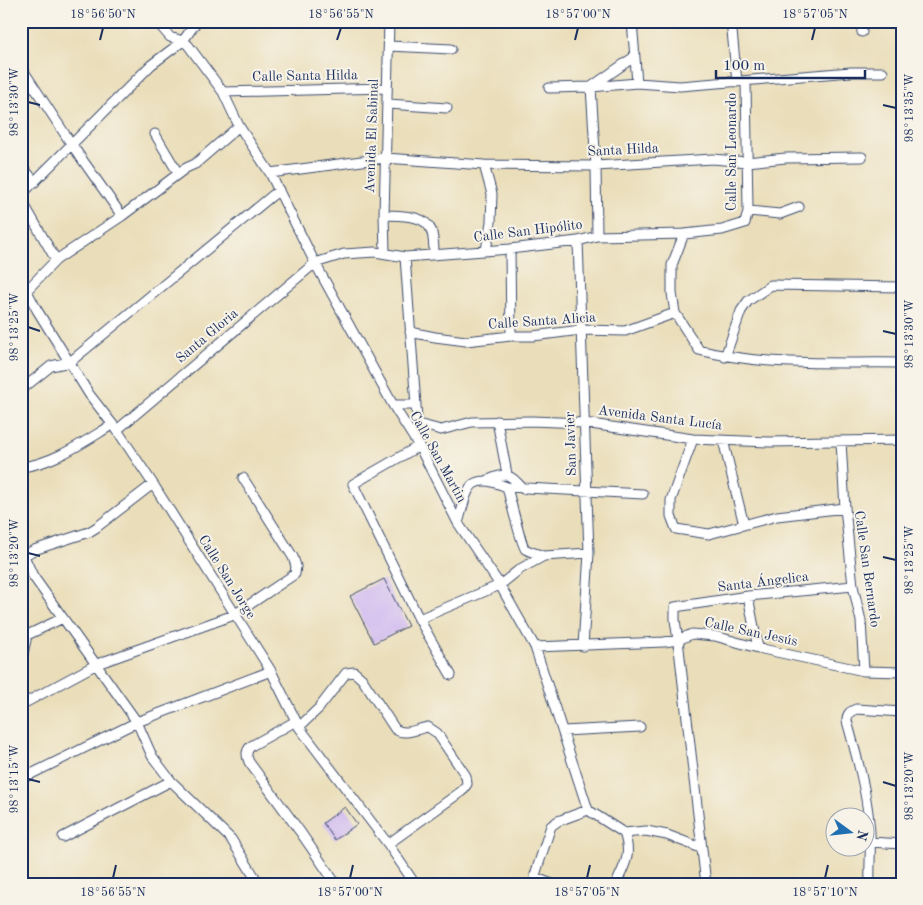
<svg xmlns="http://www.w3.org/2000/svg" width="923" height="905" font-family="'Old Standard TT',serif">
<rect width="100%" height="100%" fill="#f7f3e8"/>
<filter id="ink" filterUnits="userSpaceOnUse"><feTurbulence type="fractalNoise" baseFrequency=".02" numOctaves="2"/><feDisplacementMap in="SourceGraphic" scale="10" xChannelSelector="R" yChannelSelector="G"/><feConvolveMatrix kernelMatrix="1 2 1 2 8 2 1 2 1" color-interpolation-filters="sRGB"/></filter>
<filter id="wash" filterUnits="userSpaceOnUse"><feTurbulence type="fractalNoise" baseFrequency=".0096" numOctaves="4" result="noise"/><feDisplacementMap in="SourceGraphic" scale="20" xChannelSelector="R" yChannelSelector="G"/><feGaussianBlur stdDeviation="1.12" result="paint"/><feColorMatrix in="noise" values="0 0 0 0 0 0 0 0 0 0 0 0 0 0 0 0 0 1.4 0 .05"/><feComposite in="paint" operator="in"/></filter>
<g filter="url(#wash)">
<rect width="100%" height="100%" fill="#eadeba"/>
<g id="blocks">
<path fill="#ceb6f1" d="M384,579L408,626L374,643L350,596Z
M345,807L357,824L335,840L323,823Z"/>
</g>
</g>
<g filter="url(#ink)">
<use href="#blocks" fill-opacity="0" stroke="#3a496c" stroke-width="1"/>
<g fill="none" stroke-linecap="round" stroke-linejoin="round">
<g stroke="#3a496c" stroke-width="11">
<path id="minor" d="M156,21L170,37L183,41L188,45L223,92L239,126L270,173L315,263L393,405L419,446L458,523L500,585L535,647L588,810
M632,21L637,83
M731,21L737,82
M861,21L862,32
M389,46L451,49
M21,67L72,145L122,216
M549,88L591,87L637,83L680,86L851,72H883
M223,92L387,88
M388,104L447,108
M155,134L178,173
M21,165L35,182
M484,165L492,194L491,222L486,250
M270,173L385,158L484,165L596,166L713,159L747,162L786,158L862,157
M21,195L151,65L183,41L197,21
M21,199L56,260
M748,211L780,214L799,207
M384,215C399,216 425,214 431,230C434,238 434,247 434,255
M684,234L672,265V293L675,313L699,350C764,367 835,362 902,363
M597,236L596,166L591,87L634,57
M578,241L589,553L583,646
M510,249L511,336
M385,252L384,215L389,21
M405,257L419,446L353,484L419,619L451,675
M21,280L37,310L89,394L117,430L153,484L271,671L299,727L388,844L415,884
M27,290L56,260L122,216L186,168L195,164L239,126
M410,332L435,337L466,341L511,336H533L581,330L625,331L675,313
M725,357L741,311L748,301L771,285L902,287
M21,390L51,366L70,362L279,190
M393,405H416
M497,421L507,474
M418,424L441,430L472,422L531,421L584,423L693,439L769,442L902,440
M117,430L315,263L344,254L375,252L405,257L510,249L578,241L597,236L684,234L722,230L745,223L748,211L746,82
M693,439L671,500V516L676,529L709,534L777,516L845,508
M723,440L744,525
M841,442L845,508L853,586L861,621L864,671
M21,467C53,464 85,441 112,425
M488,480C506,472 510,473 523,489
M507,487C509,495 522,547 525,549C530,552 538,554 544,556
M458,523C468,491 466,470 507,487L643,494
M24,556L33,576L137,722L152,756L171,781L231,839L259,884
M21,557L34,550L89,532L97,527L153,484
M748,596L758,648
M419,619L500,585L520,569L544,556L589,553
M21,638L63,618
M535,647L664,642L678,640L692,634L715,636L758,648L864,671L902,672
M21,663L27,635
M21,682L22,705
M21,705L97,664L234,615L295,574L296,566L293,557L243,478
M296,721L251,746C246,751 246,755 249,762L301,833L336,884
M299,727L319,708L346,673L354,672L362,679L395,729C405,736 416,729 428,727L437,733L466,776L467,784L462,791L388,844
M563,731L640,727
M21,779L137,722L271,671
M63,837L171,781
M870,842L902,844
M552,884L536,878L535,875L551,826L558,821L588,810L624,833L646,831L667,835L701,848
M616,884C625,864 632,855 624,833
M706,884L678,640L675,620V607L748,596L853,586
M870,884C869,863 872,843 869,822C866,788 856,754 847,721C847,714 849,712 856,709L902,712"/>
</g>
<use href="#minor" stroke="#fff" stroke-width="9"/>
</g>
</g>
<path fill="none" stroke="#1b2f5e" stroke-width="2" d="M100,40L103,28M337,40L341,28M575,40L578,28M812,40L815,28M28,102L40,105M883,105L896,108M28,327L40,331M883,331L896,334M28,553L40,556M883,557L896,560M28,779L40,782M883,782L896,786M113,878L116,865M350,878L353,865M587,878L590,865M825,878L828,865"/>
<g text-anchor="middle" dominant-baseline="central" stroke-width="4" stroke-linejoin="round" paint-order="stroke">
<g font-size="14" fill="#1b2f5e" stroke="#f7f3e8">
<text transform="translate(305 76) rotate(-1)">Calle Santa Hilda</text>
<text transform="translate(372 136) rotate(-88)">Avenida El Sabinal</text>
<text transform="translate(623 150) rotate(-3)">Santa Hilda</text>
<text transform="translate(732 152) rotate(-90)">Calle San Leonardo</text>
<text transform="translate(528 231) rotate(-7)">Calle San Hipólito</text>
<text transform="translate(542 321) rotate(-4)">Calle Santa Alicia</text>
<text transform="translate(207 336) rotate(-40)">Santa Gloria</text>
<text transform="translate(660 418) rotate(7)">Avenida Santa Lucía</text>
<text transform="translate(571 444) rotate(-92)">San Javier</text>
<text transform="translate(438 457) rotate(61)">Calle San Martin</text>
<text transform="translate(867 569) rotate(82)">Calle San Bernardo</text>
<text transform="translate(227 577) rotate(58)">Calle San Jorge</text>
<text transform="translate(763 582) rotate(-7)">Santa Ángelica</text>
<text transform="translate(751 632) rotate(12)">Calle San Jesús</text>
</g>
</g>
<rect width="923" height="905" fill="none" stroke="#f7f3e8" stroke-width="55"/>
<g transform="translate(850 832) rotate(105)"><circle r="24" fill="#f7f3e8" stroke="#9fa5b1"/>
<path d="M0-4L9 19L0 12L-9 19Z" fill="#1f6fb2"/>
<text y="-8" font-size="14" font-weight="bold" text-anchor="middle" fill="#1b2f5e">N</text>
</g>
<path d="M716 70v8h149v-8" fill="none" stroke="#1b2f5e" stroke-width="2.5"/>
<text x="723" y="70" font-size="15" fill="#1b2f5e" stroke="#f7f3e8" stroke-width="4" paint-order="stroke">100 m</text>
<rect x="28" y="28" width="868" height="850" fill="none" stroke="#1b2f5e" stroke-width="2"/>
<g font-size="12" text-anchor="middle" fill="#1b2f5e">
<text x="103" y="18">18°56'50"N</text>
<text x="341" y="18">18°56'55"N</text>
<text x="578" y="18">18°57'00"N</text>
<text x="815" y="18">18°57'05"N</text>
<text transform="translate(14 102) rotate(-90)" y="4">98°13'30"W</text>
<text transform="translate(909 108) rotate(-90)" y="4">98°13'35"W</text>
<text transform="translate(14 327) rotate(-90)" y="4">98°13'25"W</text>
<text transform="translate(909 334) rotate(-90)" y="4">98°13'30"W</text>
<text transform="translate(14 553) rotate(-90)" y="4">98°13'20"W</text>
<text transform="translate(909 560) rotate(-90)" y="4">98°13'25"W</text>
<text transform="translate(14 779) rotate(-90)" y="4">98°13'15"W</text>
<text transform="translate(909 786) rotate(-90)" y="4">98°13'20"W</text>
<text x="113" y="896">18°56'55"N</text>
<text x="350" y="896">18°57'00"N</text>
<text x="587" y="896">18°57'05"N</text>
<text x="825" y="896">18°57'10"N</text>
</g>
</svg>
